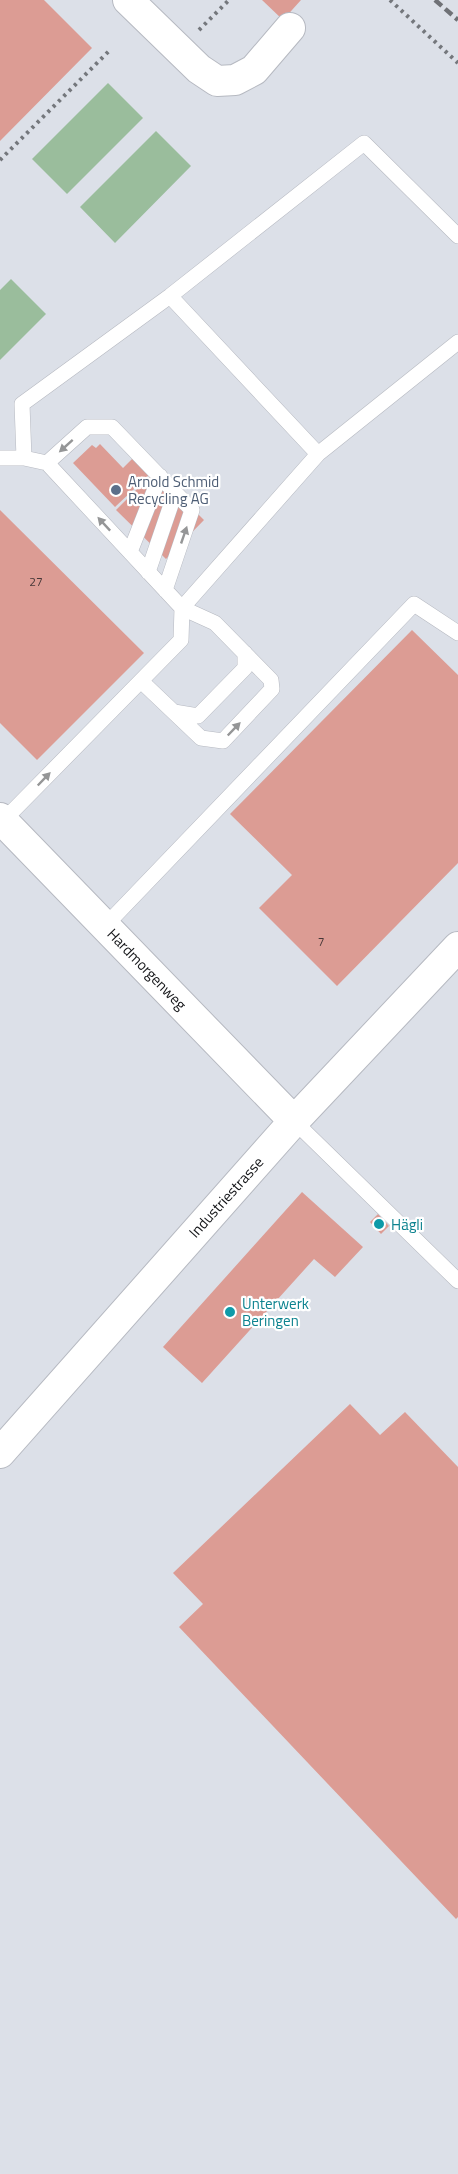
<svg xmlns="http://www.w3.org/2000/svg" width="458" height="2174" font-family="'Titillium Web',sans-serif">
<rect width="100%" height="100%" fill="#dce0e8"/>
<path fill="#9abd9c" d="M108,83L143,118L67,194L32,159Z
M156,131L191,166L115,243L80,207Z
M11,279L46,314L0,360V290Z"/>
<path fill="#dc9c94" d="M0,0H44L92,48L0,141Z
M262,0H301L283,20Z
M100,444L123,468L134,457L150,474L115,507L73,463L92,445L96,448Z
M155,471L204,520L166,559L116,510Z
M0,510L144,653L37,760L0,723Z
M412,630L458,675V863L337,986L259,908L292,875L230,814Z
M302,1192L363,1247L335,1277L314,1259L202,1383L163,1347Z
M378,1214L389,1226L381,1234L370,1222Z
M350,1404L380,1435L405,1412L458,1467V1917L456,1919L179,1627L203,1604L173,1573Z"/>
<g fill="none" stroke-linecap="round" stroke-linejoin="round">
<g stroke="#b6b9c1" stroke-width="16">
<path id="service" d="M170,296L318,454
M0,458H24L47,463L182,608L181,640L3,821
M24,458L22,404L170,296L364,143L458,236
M47,463L87,427H112L192,510L165,590
M130,552L160,476
M148,572L175,493
M141,681L201,738L223,741L272,689L271,680L215,623L182,608L318,454L458,342
M174,712L198,716L245,668V653
M105,926L414,604L458,633
M294,1121L458,1281"/>
</g>
<g stroke="#b6b9c1" stroke-width="32">
<path id="minor" d="M128,0L199,69L217,81L235,80L254,70L290,28
M0,818L294,1121
M0,1453L294,1121L458,947"/>
</g>
<path stroke="#74777c" stroke-width="4" stroke-dasharray="3 4.5" stroke-linecap="butt" d="M390,0L458,63
M199,30L229,0
M0,160L111,49"/>
<use href="#service" stroke="#fff" stroke-width="15"/>
<use href="#minor" stroke="#fff" stroke-width="30"/>
<path stroke="#6f7176" stroke-width="4.5" stroke-dasharray="9 4.5" stroke-linecap="butt" d="M435,0L458,20"/>
</g>
<defs><path id="oneway-solid" d="M-6-.8H1V-3.2L6.5 0L1 3.2V.8H-6Z" transform="scale(1.5)"/></defs>
<g fill="#959697">
<use href="#oneway-solid" transform="translate(66 446) rotate(138)"/>
<use href="#oneway-solid" transform="translate(104 524) rotate(-133)"/>
<use href="#oneway-solid" transform="translate(184 535) rotate(-71)"/>
<use href="#oneway-solid" transform="translate(234 729) rotate(-46)"/>
<use href="#oneway-solid" transform="translate(44 779) rotate(-46)"/>
</g>
<circle fill="#5c6f8a" stroke="#fff" stroke-width="2" cx="116" cy="490" r="6"/>
<g fill="#0f9aa8" stroke="#fff" stroke-width="2">
<circle cx="379" cy="1224" r="6"/>
<circle cx="230" cy="1312" r="6"/>
</g>
<g text-anchor="middle" dominant-baseline="central" stroke-width="4.5" stroke-linejoin="round" paint-order="stroke">
<g font-size="12" fill="#463737">
<text x="36" y="581">27</text>
<text x="321" y="941">7</text>
</g>
<g font-size="15" fill="#4e5e75" stroke="#fff" text-anchor="start">
<text x="128" y="481">Arnold Schmid<tspan x="128" dy="17">Recycling AG</tspan></text>
</g>
<g font-size="15" fill="#141518" stroke="#fff">
<text transform="translate(147 969) rotate(46)">Hardmorgenweg</text>
<text transform="translate(226 1197) rotate(-48)">Industriestrasse</text>
</g>
<g font-size="15" fill="#0d838f" stroke="#fff" text-anchor="start">
<text x="391" y="1224">Hägli</text>
<text x="242" y="1303">Unterwerk<tspan x="242" dy="17">Beringen</tspan></text>
</g>
</g>
</svg>
